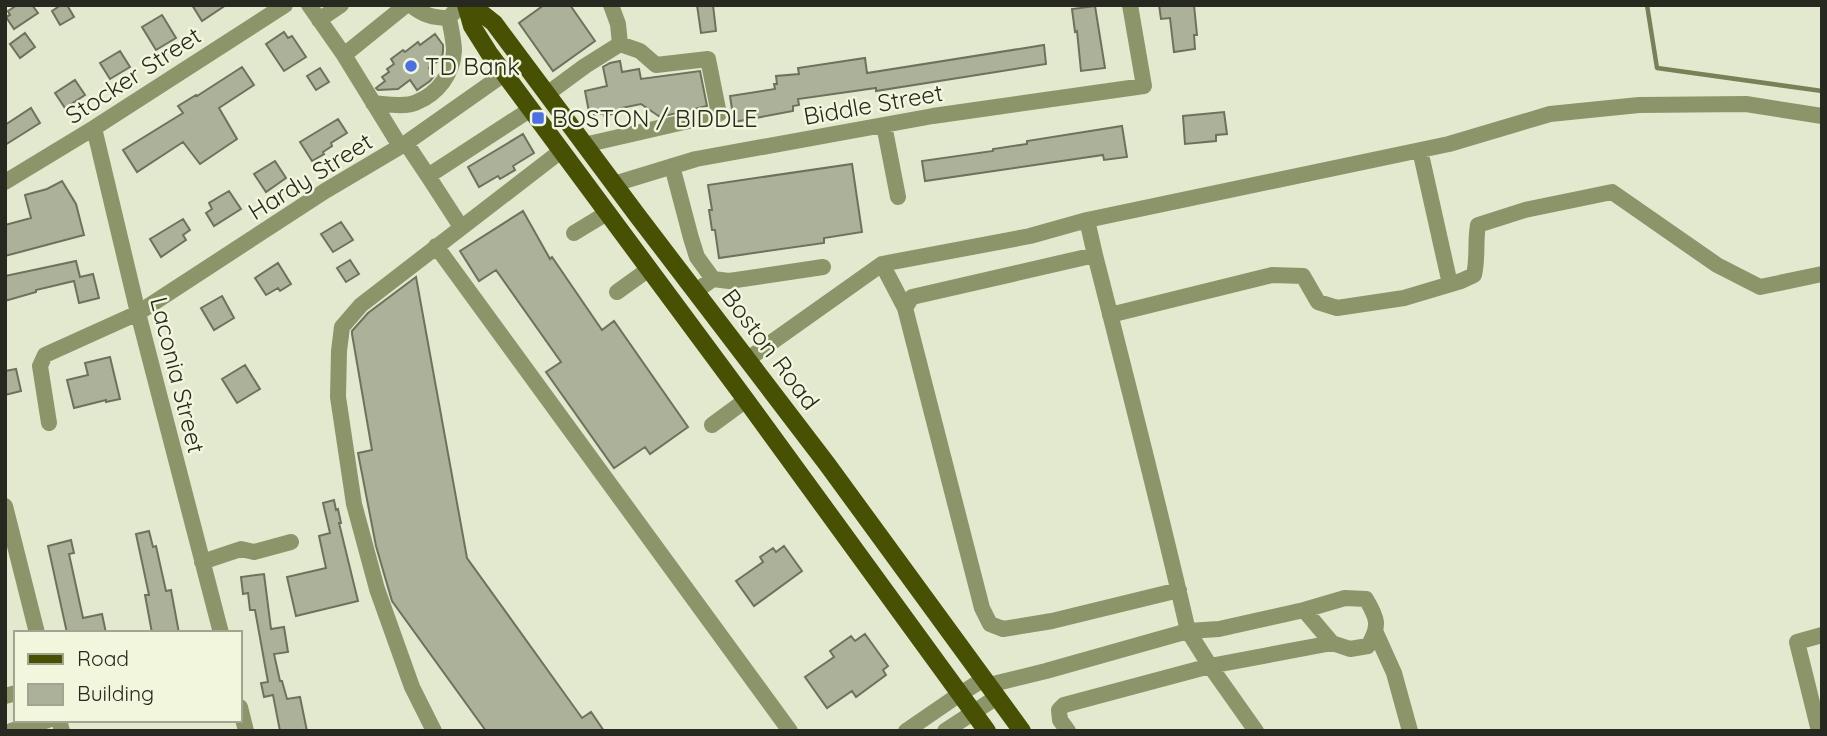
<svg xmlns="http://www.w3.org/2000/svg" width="1827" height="736" viewBox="0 0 1827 736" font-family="Quicksand,sans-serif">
<rect width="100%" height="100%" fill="#e3e9cf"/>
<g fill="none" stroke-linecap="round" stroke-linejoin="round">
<path stroke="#788057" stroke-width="4.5" d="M1647,5L1657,68L1822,91"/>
</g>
<path fill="#acb199" stroke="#6e725c" stroke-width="2" d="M17,5H32L38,13L14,29L6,17L10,15L8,11Z
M61,5H67L74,17L60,25L52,11Z
M192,5H226L202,21Z
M544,5H570L595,41L553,71L519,23Z
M697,5H713L716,31L701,33Z
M1159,5H1194L1197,35H1194L1195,49L1174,52L1170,18L1161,19Z
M1095,6L1105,68L1081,71L1077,31L1075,32L1072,9Z
M162,15L176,38L156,50L142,27Z
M284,32L288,38L292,36L306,57L284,71L266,44Z
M25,33L35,47L20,58L10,44Z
M435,34L443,45V51L442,58L429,68L434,76L430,81L417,90L410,80L398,89L378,90L376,88L385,81L382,77L389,72L387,69L394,64L391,59L403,50L405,52L418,42L420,45Z
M1044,45L1046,64L876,91V88L798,99L799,105L793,106V111L734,122L730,96L775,89L774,84H777L776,76L799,74L798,68L865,58L867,73Z
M120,51L130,67L110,79L100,63Z
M620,61L622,72L639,69L641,79L700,71L707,106L660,117L641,104L621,108V112L604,116L603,113L594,115V111L589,112L585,91L607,86L603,67L610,63Z
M242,67L254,85L219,108L237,139L200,164L183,142L137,172L123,150L183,113L178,106L196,95L197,96Z
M320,68L329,82L316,90L307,76Z
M75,80L85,95L65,108L55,93Z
M31,108L40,123L5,145V125Z
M1224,112L1227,134L1216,135V141L1185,144L1183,116Z
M338,119L347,133L331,143L332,146L323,152L324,154L312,161L300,142Z
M1122,126L1127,157L1104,160L1103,155L925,181L922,161L993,151V149L1027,144V141Z
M523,134L534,153L513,166L515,170L500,179L498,176L479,187L468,167Z
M275,161L286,178L266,192L254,174Z
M852,164L862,232L824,238V243L719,258L715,230H712L709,210H712L708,185Z
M62,181L76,204L84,235L5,256V225L31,218L25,195L47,189Z
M229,191L241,209L214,226L206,213L212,209L209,203Z
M523,211L550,259L552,257L602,330L614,321L688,427L650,454L645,447L614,468L546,372L561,362L496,270L479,281L460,251Z
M183,219L190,230L183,235L186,240L161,257L150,239Z
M341,222L353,240L333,252L321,234Z
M350,260L359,274L346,282L337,268Z
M76,261L80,277L93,274L99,298L79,303L74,281L36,290V292L5,301V276Z
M278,263L291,284L280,291L278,288L266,295L255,278Z
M416,277L467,558L582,718L591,712L604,731H486L392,601L376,546L358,453L372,450L352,334V331L368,313Z
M222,296L234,318L214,330L201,308Z
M110,357L120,399L106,402V400L74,408L67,380L88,375L85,363Z
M245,365L260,389L237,403L222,379Z
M16,369L21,391L5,395V371Z
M334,500L336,510L338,509L341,523H339L358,601L296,616L287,577L326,568L319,536L330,533L323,503Z
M149,531L153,547L156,546L166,591L171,590L179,633H152L145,595H149L136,534Z
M71,540L74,553L69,554L83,618L102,614L106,633H67L48,546Z
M784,546L802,571L754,606L736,581L763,562L760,557L773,548L776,552Z
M264,574L271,629L284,627L288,652L274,654L280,681H282L287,699L300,697L307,731H280L273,695L264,697L261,683L268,682L255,610H250L248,593L243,594L241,577Z
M865,634L888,666L883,670L886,675L856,697L852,691L827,708L805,677L834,657L830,651L851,636L855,641Z"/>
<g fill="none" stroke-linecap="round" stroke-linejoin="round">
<path stroke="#8c956a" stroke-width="16" d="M309,5L344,55L400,146
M411,5C423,15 433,18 449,18
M611,5L618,24L620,44
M319,20L341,5
M344,55L406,5
M547,94L585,66L620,44L640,51L656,65L708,59L719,114L584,145
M373,103C386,104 405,108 417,102C437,94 453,74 454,51C454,41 451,29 449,18L460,5
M884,125L898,197
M94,128L138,313L221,633
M406,143L428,176L531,109
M1420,150L1450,284
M672,166L691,238L697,257L713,279L696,291
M428,176L461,227
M5,182L94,128L285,5
M614,184L696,159L933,116L1144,86L1130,5
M1087,220L1449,144L1550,114L1639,105L1746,104L1822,116
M574,233L607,213
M436,246L790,731
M882,264L1030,236L1087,220L1095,255
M713,279L729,281L823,267
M617,292L649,269
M1110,315L1272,275L1303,276L1318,302L1337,308L1404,298L1461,281L1474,275C1478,258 1475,241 1478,225L1525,210L1612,192L1717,265L1760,287L1822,274
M748,359L882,264L905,308
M49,423L40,366L45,355L138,313L325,191L406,143L504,74
M712,425L746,400
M5,506L37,633
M202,562L241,549L254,552L291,542
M1179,590L1052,621L1003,629L990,624L982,608L905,308L912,297L1095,255C1127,380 1159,505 1188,631L1219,629L1304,610L1345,598L1366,599C1378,619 1380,626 1368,646L1350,649L1332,643L1304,610
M1376,633L1394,673L1410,731
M989,685L1046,671L1188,631L1210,666L1256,731
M5,696L16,693
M240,707L246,731
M59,720L62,731
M11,731L48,720
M434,731L412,687L377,589L354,504L338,397L339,351L342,327L361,305L561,151
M906,731L960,694L984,679
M945,731L997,697
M1068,731L1060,720L1059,710L1064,705L1210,666L1332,643
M1819,731L1797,642L1822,635"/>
<path stroke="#475003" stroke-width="18" d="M466,5L472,26L489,53L746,400L987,731
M471,5L494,23L637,215L827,464L1022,731"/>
</g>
<g fill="#4a70e3" stroke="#f1f6dd" stroke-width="2.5">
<circle cx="411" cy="66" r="7"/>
<rect x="531" y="111" width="14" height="14" rx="3.5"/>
</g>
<g text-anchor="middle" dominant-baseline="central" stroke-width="5" stroke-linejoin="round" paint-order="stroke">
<g font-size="24" fill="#272920" stroke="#f1f6dd" text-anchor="start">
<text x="425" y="66">TD Bank</text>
<text x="552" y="118">BOSTON / BIDDLE</text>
</g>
<g font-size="24" fill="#272920" stroke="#f1f6dd">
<text transform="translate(133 75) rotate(-33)">Stocker Street</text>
<text transform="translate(873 104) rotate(-10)">Biddle Street</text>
<text transform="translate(310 176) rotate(-32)">Hardy Street</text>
<text transform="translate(771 349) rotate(53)">Boston Road</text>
<text transform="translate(178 375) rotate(76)">Laconia Street</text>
</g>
</g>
<rect width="1827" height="736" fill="none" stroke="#272920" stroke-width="14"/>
<rect x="14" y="631" width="228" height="91" fill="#f1f6dd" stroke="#a0a491" stroke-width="2"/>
<rect x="28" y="654" width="35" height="10" fill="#475003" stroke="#a0a491" stroke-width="2"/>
<text x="77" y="666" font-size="21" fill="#272920">Road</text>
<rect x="28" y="684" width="35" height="21" fill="#acb199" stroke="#a0a491" stroke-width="2"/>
<text x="77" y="701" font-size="21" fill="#272920">Building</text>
</svg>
